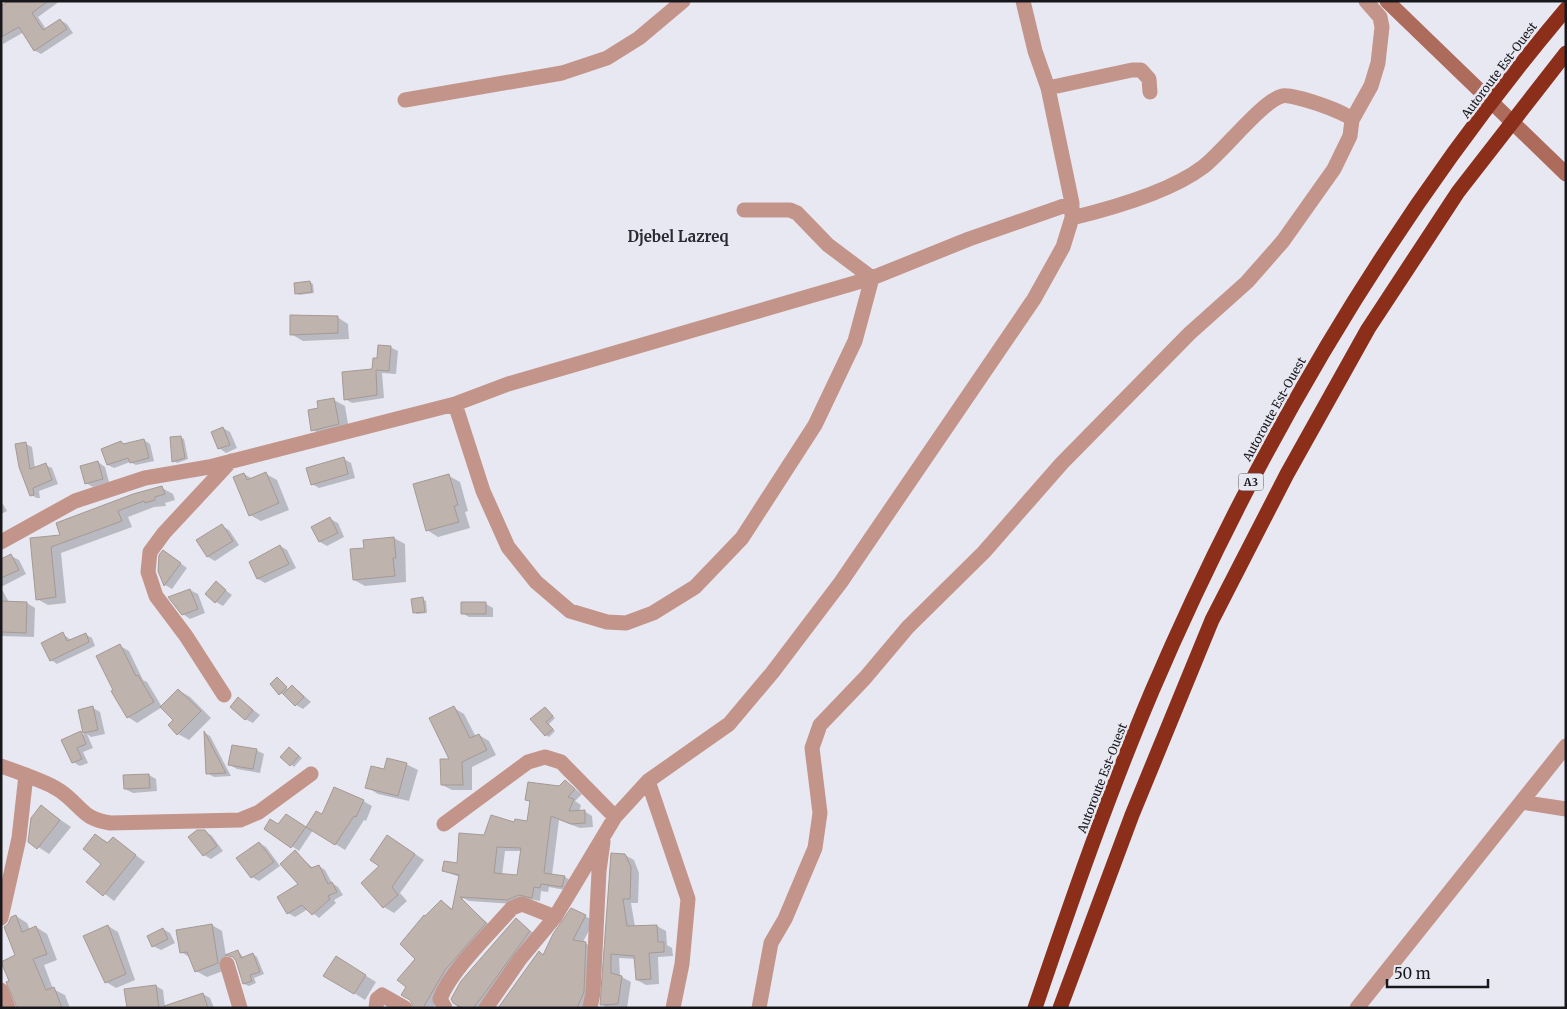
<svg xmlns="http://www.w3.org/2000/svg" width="1567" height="1009" viewBox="0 0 1567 1009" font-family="Merriweather,serif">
<rect width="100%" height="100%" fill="#e8e8f3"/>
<path fill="#0003" fill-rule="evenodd" d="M9,1H60L38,17L46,29L60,20L67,24L73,33L41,54L34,50L24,32L3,44L1,6Z
M310,282L313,284L314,293L299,295L296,293Z
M337,317L348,324L349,339L303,341L291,334Z
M390,347L398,351L396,374L382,373L384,398L352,403L345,399L373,371L379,359Z
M334,400L345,406L349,430L324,437L313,430L319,409Z
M223,428L230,432L237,448L226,453L219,448Z
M180,437L184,439L188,459L177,463L174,461Z
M144,440L150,444L154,461L136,465L130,462L114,468L108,465L121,442L125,445Z
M26,444L32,447L35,468L45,465L52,468L58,484L39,491L40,498H37L31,495Z
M344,459L351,463L355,478L319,488L312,484Z
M98,462L105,467L109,482L93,487L86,483Z
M244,474L253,479L266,474L277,480L289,510L261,521L250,515L235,478Z
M449,476L460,482L468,511L465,512L470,528L438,537L427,530Z
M162,488L173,494L175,500L165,503L166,506L154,507L128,517L132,527L61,553L66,603L48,605L37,599L31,539L62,536Z
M1,501L7,511L1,514Z
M330,519L338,523L344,537L327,546L320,542Z
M222,526L229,530L239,545L215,561L208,557Z
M394,538L405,544L406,582L365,586L354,580L365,549Z
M280,546L287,550L296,568L265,583L258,579L251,563Z
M11,556L19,560L26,574L1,587V561Z
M172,557L187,568L172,589L165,585L159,571Z
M216,583L232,595L223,606L216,602Z
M1,588L9,602L27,603L35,608L34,637L1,636Z
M190,590L198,594L205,613L190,619L183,614Z
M422,599L426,601L427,613L417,614L414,612Z
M462,603L486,604L493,608V617H469L462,613Z
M63,634L71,640L85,634L92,638L95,646L57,664L51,660Z
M120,646L129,651L143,680L147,682L162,707L178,690L190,697L211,718L189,740L178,734L175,720L162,707L137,723L128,717L115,690Z
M277,679L289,690L292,686L299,691L311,702L303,709L296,705L285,694H280Z
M239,699L260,715L253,723L245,719Z
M93,708L100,712L105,734L91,737L87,734L93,748L83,752L88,763L80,766L73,762L80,732L84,735L79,711Z
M454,708L464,714L476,737L479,735L489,741L496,755L472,767V790H452L442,785L451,760Z
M545,709L555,718L549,724L555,731L549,737L546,735Z
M205,733L210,736L231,776L214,777L207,773Z
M290,748L302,758L294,767L282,757Z
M256,750L264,754L260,773L237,769L230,765Z
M406,764L418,770L409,801L378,794L367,787L384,771Z
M149,775L156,779L157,791L133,793L125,789Z
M565,781L582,794L575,801L581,805L579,812L584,811L592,816L593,827L580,828L559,820L552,875L565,877L573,882L570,891L549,887L548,892L541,891L540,901L528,899L515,904L469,901L463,898V901L493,928L453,975L433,1008H414L407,987L426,917L441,901L454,910L460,877L443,871L459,865L485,837L515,824L528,823L531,802L527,799L560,788ZM505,851H522L518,876L502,875Z
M363,801L372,806L366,821L364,820L345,850L313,830L299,851L265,828L293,819L306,828L317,812L323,816Z
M42,807L71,827L49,854L29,841Z
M205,831L212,836L223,851L211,859L204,855Z
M96,835L109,843L113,838L145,862L114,901L88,881L103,864Z
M397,842L424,860L400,893L407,901L394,913L384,907L362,883L381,866Z
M259,843L266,847L280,866L259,881L252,877Z
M295,852L314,869L319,866L325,870L332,883L338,887L343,895L334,900L336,903L319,918L308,909L295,917L288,913L300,884Z
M625,855L634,860L639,873L638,903H631L635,927L657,926L666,931L667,945L672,948L673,956L658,957L659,984L646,985L637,980L636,959L619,958L620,976L631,982L627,1008H607L601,1004Z
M16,916L27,923L30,930L36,927L47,934L57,960L44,965L53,989L65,995L70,1008H18L2,961L16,956Z
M585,916L594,921L583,942L594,948L589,1008H498L539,953L544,956Z
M516,920L539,937L486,1008H456Z
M212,925L222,931L228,969L207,977L196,971L191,958L181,952Z
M108,926L118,932L135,980L116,988L106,982L84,936Z
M163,929L170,933L175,943L161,950L153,946Z
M238,951L244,958L253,954L257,957L264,974L254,978L256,983L249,986L244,984L235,958L228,955Z
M347,964L376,982L365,1000L354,993Z
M156,986L163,990L165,1007L203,994L210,998L214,1008H128Z"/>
<path fill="#bfb3ae" stroke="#a59994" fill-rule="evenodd" d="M8,1H48L32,13L43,30L60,19L67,29L34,51L19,27L1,37V6Z
M310,281L312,292L295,294L294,283Z
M290,315L338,316V333L290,335Z
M378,345L391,346L389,371L376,370L377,395L344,400L342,372L372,369L373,358H377Z
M334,398L339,424L311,431L308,410L318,408L317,401Z
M223,427L230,445L218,449L211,432Z
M181,436L185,458L172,462L170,437Z
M144,439L149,458L130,463L128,458L107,465L101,449L121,441L123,444Z
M26,442L30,469L46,463L52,480L33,488L34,495L30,496L19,467L15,444Z
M344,457L348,474L311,485L306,468Z
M98,461L103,479L85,484L80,466Z
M266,472L279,503L249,516L233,477L244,473L247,480Z
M449,474L458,505L454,506L459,522L426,531L413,484Z
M162,486L165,494L155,497V500L145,503L144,501L118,511L122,521L51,547L56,597L36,600L30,538L60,535L56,523L133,494Z
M330,517L338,533L319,542L311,527Z
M222,524L233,541L207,557L196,540Z
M394,537L396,558H393L395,576L353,580L350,549L364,548L363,540Z
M280,545L289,564L257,579L249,562Z
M163,550L181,563L164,586L158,571L159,555Z
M11,554L19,570L1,578V559Z
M216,581L226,590L215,603L205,594Z
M190,589L198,609L182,615L168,597Z
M423,597L425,612L413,613L411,599Z
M1,601L27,602L26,633L1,632Z
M461,602H486V614H461Z
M63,632L67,641L86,633L89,642L50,661L41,643Z
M120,644L136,676L138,675L154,702L127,718L111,691L113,690L96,656Z
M277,677L287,687L279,695L270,684Z
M292,685L304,697L295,706L283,694Z
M178,689L201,711L177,735L168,725L173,720L160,707Z
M238,697L253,710L245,720L230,707Z
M93,706L98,730L83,733L78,710Z
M454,706L470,738L479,734L487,750L462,762L463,785H441L440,759H449L429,718Z
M545,707L553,716L546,722L553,729L545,736L530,719Z
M81,731L86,744L77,748L82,759L72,763L61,740Z
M204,731L226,773L206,774Z
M232,745L257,749L253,769L228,765Z
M289,747L299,756L290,766L280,757Z
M387,758L407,763L398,796L365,788L371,766L384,769Z
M149,774L150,788L124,789L123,775Z
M565,780L575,789L568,797L574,799L569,811L585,810V823L571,824L551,816L544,873L565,876L562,887L541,884L540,888L534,887L532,898L519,895L507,900L460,897L486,923L445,970L423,1008H414L410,1000L401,995L406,987L397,980L415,959L400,944L424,915L425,916L441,900L452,910L459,875L442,871L444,861L457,863L459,833L484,835L491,815L514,822L515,819L527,821L530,801L525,800L528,782L559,786ZM497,847L521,848L517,875L494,873Z
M334,787L364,800L356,817L354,816L335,845L306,827L316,811L322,814Z
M41,805L60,820L37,849L28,842L31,818Z
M286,814L306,827L291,848L264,829L270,819L278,824Z
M197,830H205L217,846L203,856L188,837Z
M95,834L107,843L113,837L136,855L103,896L86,882L101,864L83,849Z
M387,835L415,854L392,887L398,895L383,908L361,883L379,866L370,860Z
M259,842L274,862L251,878L236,858Z
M295,850L311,868L319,865L328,884L332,882L337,892L328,896L330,899L312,915L302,905L287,914L277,897L298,884L280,864Z
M611,853L625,854L631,867L630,899H623L627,926L657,925L658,942H664V952L649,953L651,979L636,980L634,956L611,954V973L622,976L618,1004L600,1005Z
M571,908L586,915L573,940L586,942L584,992L577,1008H498L539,951L543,955L553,934Z
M16,915L22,932L36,926L47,954L33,959L46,990L54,987L62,1008H17L6,982L9,981L1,962L15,955L4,927L8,924L11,917Z
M516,918L530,931L482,997L473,1008H462L453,1003L451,999L461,981Z
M212,924L218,963L195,972L187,952L180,953L176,930Z
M108,925L126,974L105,983L83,936Z
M163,928L168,939L152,947L147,936Z
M238,950L241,958L253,953L260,972L250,975L252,981L243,984L236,961L233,957L225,955Z
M336,956L366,975L354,994L323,976Z
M156,985L159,1008H127L124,989Z
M203,993L208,1008H165L164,1006Z"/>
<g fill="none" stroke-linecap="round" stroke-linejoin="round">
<path stroke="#c3958a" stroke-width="15" d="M1048,88L1132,70H1141L1149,79L1150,92
M405,100L562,73L607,58L639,38L683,1
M1072,218C1113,208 1170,192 1203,167C1222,153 1262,101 1282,96C1291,93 1347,112 1352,120
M455,404L483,491L508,547L536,582L570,611L607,622L626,623L653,613L695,587L742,538L815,425L855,341L872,278L828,245L797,213L790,210H744
M1,542L75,501L145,478L209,467L455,404L508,384L872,278L969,239L1072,203
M224,695L186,636L156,596L148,572L150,552L164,533L231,461
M1,766L26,775L19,838L1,918
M26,775C41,781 56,786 68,797C85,812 86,819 110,823L240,820L259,812L311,774
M648,781L688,899L682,964L673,1008
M1521,802L1566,809
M444,824L528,762L545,757L561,762L615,817
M227,964L240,1008
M1,990L8,1008
M376,1008L377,999L382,995L405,1008
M445,1008L440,999C451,970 491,932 512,908L522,904L555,917
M486,1008L520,959L555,917L615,817L648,781L729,724L772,673L841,582L1034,299L1063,247L1072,218V203L1048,88L1035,51L1023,1
M590,1008L593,993L599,871L603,842
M759,1008L771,943L785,919L815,848L820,813L812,748L820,725L865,678L908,627L984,552L1062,463L1190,333L1247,282L1283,241L1334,169L1350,136L1352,120L1371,86L1378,63L1382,27L1380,17L1366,1
M1357,1008L1566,746"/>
<path stroke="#ad6b5c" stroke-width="15" d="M1387,1L1566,174"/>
<path stroke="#8b2f1b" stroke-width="15" d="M1035,1008C1071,902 1108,795 1152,691C1257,446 1394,213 1566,9
M1060,1008L1132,815L1212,620L1287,474L1368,329L1458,192L1566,53"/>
</g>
<g text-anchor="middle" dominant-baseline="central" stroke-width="5" stroke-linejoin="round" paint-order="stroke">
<rect fill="#e8e8f3" stroke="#56565c" stroke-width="1" x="1238.5" y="473.5" width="25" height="17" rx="4"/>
<g font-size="11" font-weight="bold" fill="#18181c">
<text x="1251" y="482">A3</text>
</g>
<g font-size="12" fill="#18181c" stroke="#e8e8f3">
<text transform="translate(1499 70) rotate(-53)">Autoroute Est-Ouest</text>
<text transform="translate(1274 409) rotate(-61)">Autoroute Est-Ouest</text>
<text transform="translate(1102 778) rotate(-69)">Autoroute Est-Ouest</text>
</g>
<g font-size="15" font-weight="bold" fill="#292932" stroke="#e8e8f3">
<text x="678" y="236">Djebel Lazreq</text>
</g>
</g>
<rect width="1567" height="1009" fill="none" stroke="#18181c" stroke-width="5"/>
<path d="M1387 979v8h101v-8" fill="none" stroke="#18181c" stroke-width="2.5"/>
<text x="1394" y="979" font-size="15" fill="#18181c" stroke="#e8e8f3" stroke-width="4" paint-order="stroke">50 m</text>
</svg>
